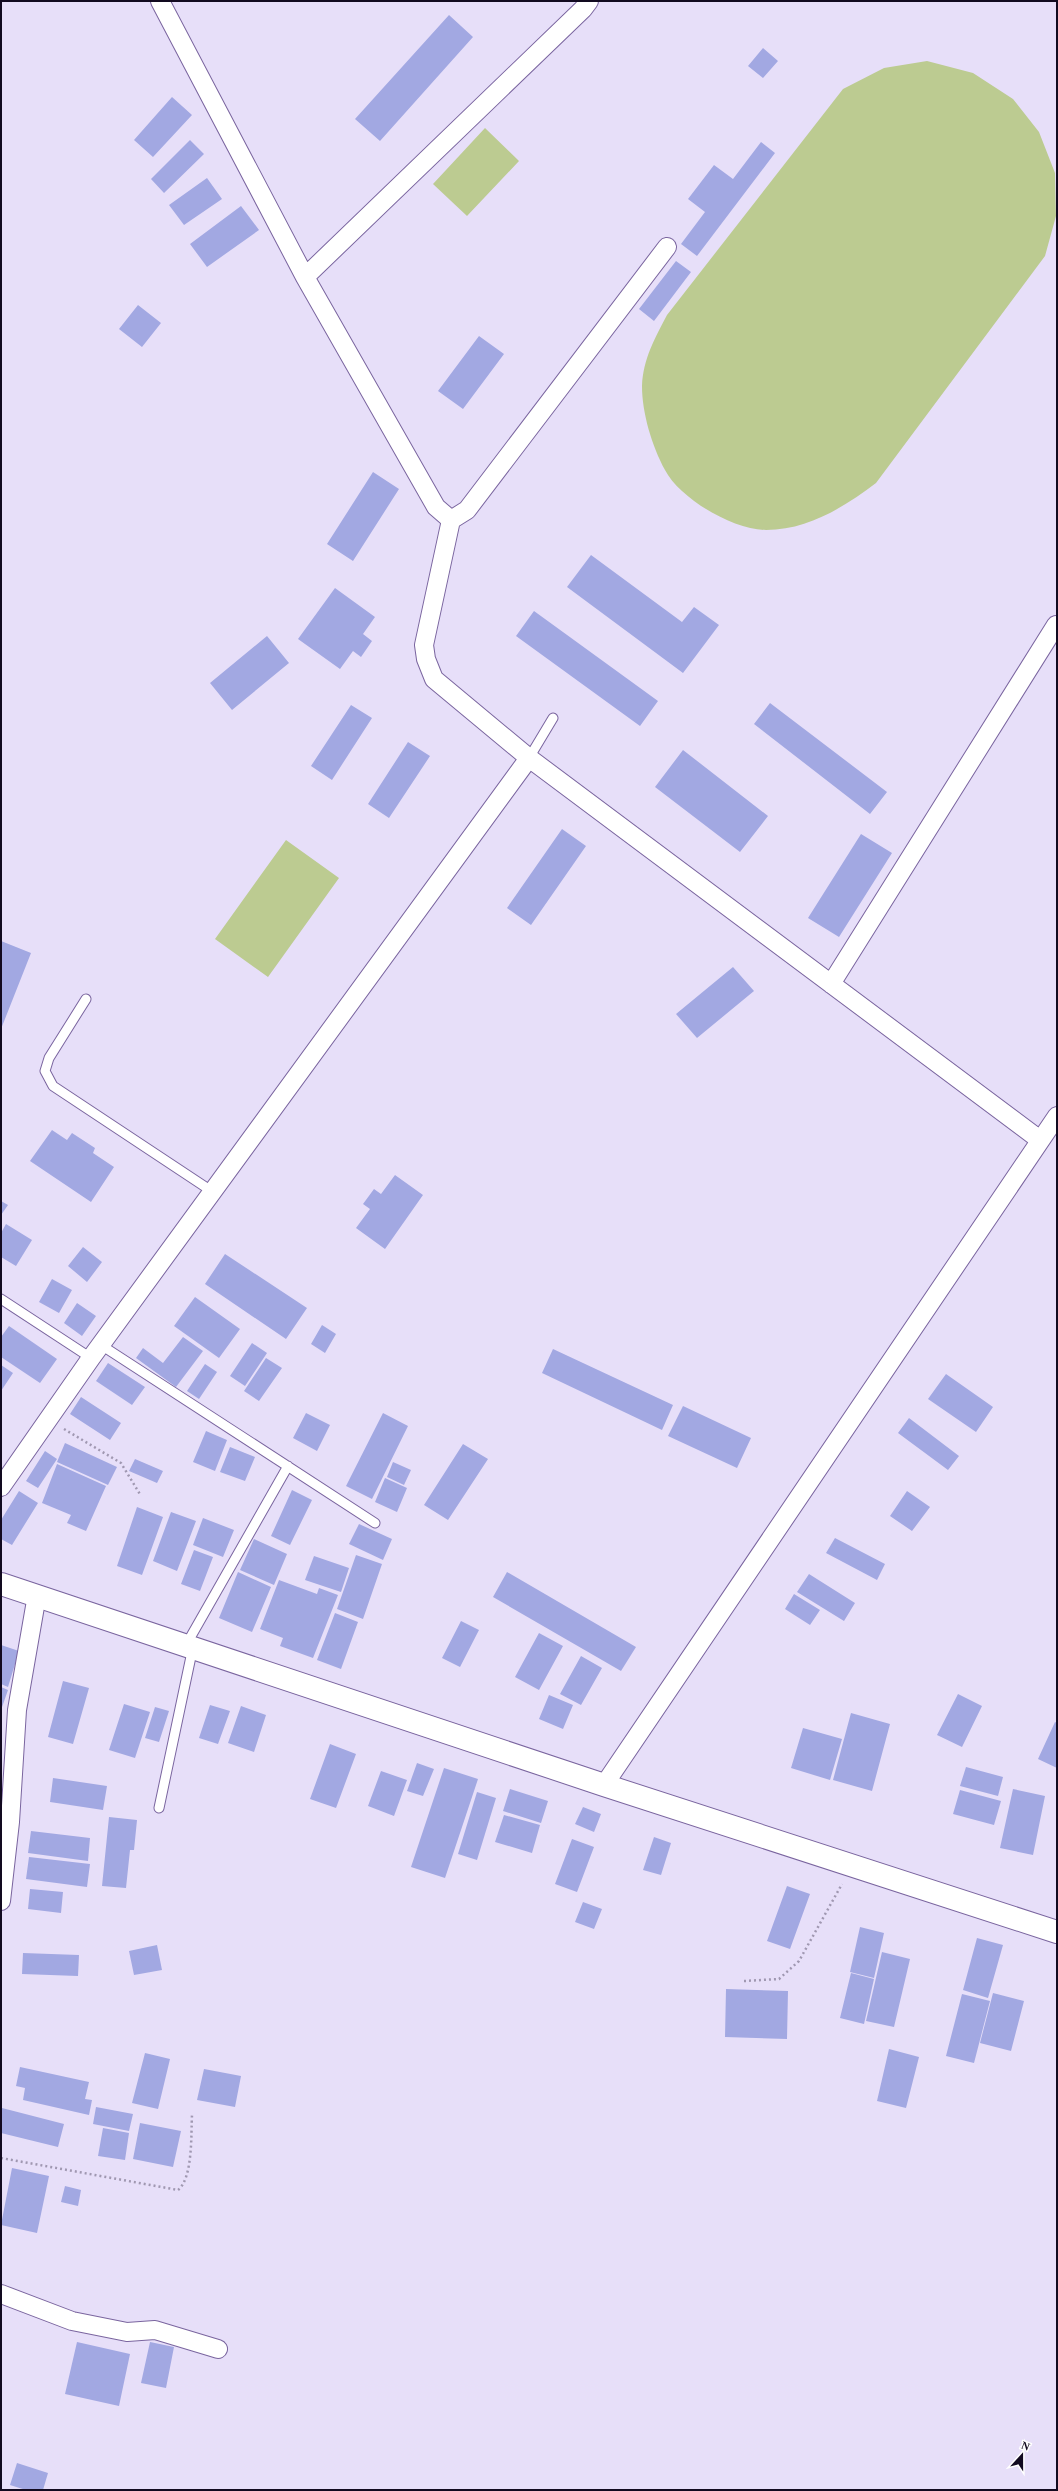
<svg xmlns="http://www.w3.org/2000/svg" width="1058" height="2491" viewBox="0 0 1058 2491" font-family="Georgia,serif">
<rect width="100%" height="100%" fill="#e7dff9"/>
<path fill="#bccb91" d="M927,61L973,73L1013,99L1039,132L1055,173L1056,216L1045,256L876,483C844,507 808,530 766,530C734,530 680,499 665,470C652,446 642,413 642,386C643,359 655,338 667,315L843,89L884,68Z
M485,128L519,161L467,216L433,184Z
M286,840L339,878L268,977L215,939Z"/>
<path fill="#a2a8e2" d="M449,15L473,37L380,141L355,119Z
M763,48L778,61L763,78L748,66Z
M172,97L192,115L153,157L134,140Z
M190,140L204,154L164,193L151,179Z
M761,142L775,153L697,256L681,244L705,212L688,199L714,165L733,179Z
M207,178L222,199L184,225L169,205Z
M241,206L259,230L207,267L190,244Z
M676,261L691,272L654,321L639,309Z
M138,305L161,323L142,347L119,329Z
M479,336L504,354L463,409L438,391Z
M373,472L399,489L353,561L327,544Z
M591,555L682,622L694,607L719,625L683,673L567,587Z
M335,588L375,617L363,634L372,641L361,657L353,651L340,669L298,639Z
M534,611L658,701L640,726L516,636Z
M267,636L289,663L232,710L210,683Z
M770,703L887,792L870,814L754,724Z
M351,705L372,718L332,780L311,766Z
M408,742L430,756L389,818L368,804Z
M683,750L768,816L740,852L655,787Z
M562,829L586,846L531,925L507,908Z
M861,834L892,853L839,937L808,918Z
M1,941L31,953L1,1029Z
M733,967L754,991L697,1038L676,1014Z
M52,1130L67,1140L72,1133L95,1148L93,1153L114,1167L91,1202L30,1161Z
M395,1175L423,1195L385,1249L356,1228L370,1209L363,1204L374,1189L381,1194Z
M1,1201L8,1205L1,1215Z
M6,1224L32,1240L16,1266L1,1257V1233Z
M83,1247L102,1262L87,1282L68,1266Z
M225,1254L307,1308L286,1339L205,1284Z
M52,1279L72,1290L59,1313L39,1302Z
M195,1297L240,1329L219,1358L174,1326Z
M77,1303L96,1316L82,1336L64,1323Z
M322,1325L336,1334L325,1353L311,1344Z
M9,1326L57,1359L40,1383L1,1357V1337Z
M183,1337L203,1351L176,1387L136,1358L143,1348L163,1363Z
M252,1343L267,1353L245,1386L230,1376Z
M553,1349L673,1405L662,1430L542,1373Z
M266,1358L282,1368L259,1401L244,1391Z
M108,1363L145,1387L132,1405L96,1381Z
M205,1364L217,1372L199,1399L187,1391Z
M1,1365L13,1373L1,1391Z
M946,1374L993,1407L976,1432L928,1399Z
M81,1397L121,1423L110,1440L70,1414Z
M683,1406L751,1438L737,1468L668,1436Z
M306,1413L330,1425L317,1451L293,1438Z
M383,1413L408,1426L372,1499L346,1486Z
M909,1418L959,1456L948,1470L898,1433Z
M206,1431L227,1440L215,1471L193,1462Z
M65,1443L117,1467L108,1485L57,1462Z
M463,1444L488,1459L448,1520L424,1505Z
M230,1447L255,1457L245,1481L220,1472Z
M45,1451L57,1459L38,1488L26,1481Z
M135,1459L163,1471L157,1483L129,1471Z
M393,1462L411,1470L404,1485L387,1477Z
M57,1464L106,1486L86,1531L67,1523L71,1515L42,1503Z
M385,1478L407,1488L397,1512L375,1502Z
M292,1490L312,1500L290,1545L271,1536Z
M19,1491L38,1503L12,1545L1,1539V1520Z
M907,1491L930,1507L912,1531L890,1516Z
M137,1507L163,1517L142,1575L117,1566Z
M171,1512L196,1521L177,1571L153,1561Z
M203,1518L234,1530L223,1557L193,1545Z
M359,1524L392,1539L383,1560L349,1544Z
M835,1538L885,1564L877,1580L826,1553Z
M254,1539L287,1554L274,1585L240,1570Z
M194,1550L213,1557L200,1591L181,1584Z
M356,1555L382,1564L363,1619L337,1609Z
M314,1556L349,1568L341,1592L305,1580Z
M238,1572L271,1587L252,1632L219,1618Z
M507,1572L636,1647L621,1671L493,1597Z
M809,1574L855,1603L844,1621L797,1592Z
M279,1580L317,1594L319,1588L338,1595L313,1658L280,1646L283,1638L260,1629Z
M794,1594L820,1610L810,1625L785,1609Z
M335,1613L358,1622L341,1669L317,1660Z
M461,1621L479,1630L460,1667L442,1658Z
M539,1633L563,1646L539,1690L515,1677Z
M1,1645L19,1651L8,1687L1,1684Z
M581,1656L602,1668L581,1705L560,1694Z
M63,1681L89,1688L73,1744L48,1737Z
M1,1687L8,1690L1,1710Z
M958,1694L982,1706L962,1747L937,1735Z
M549,1695L573,1705L563,1729L539,1719Z
M124,1704L150,1712L135,1758L109,1750Z
M210,1705L230,1711L218,1744L199,1738Z
M241,1706L266,1715L254,1752L228,1743Z
M155,1707L169,1711L159,1742L145,1738Z
M851,1713L890,1724L872,1791L833,1780Z
M1055,1722L1057,1723V1768L1038,1759Z
M803,1728L842,1739L830,1780L791,1768Z
M330,1744L356,1754L336,1808L310,1799Z
M417,1763L434,1769L423,1796L407,1791Z
M966,1767L1003,1777L998,1796L960,1786Z
M444,1768L478,1779L445,1878L411,1867Z
M381,1771L407,1780L394,1816L368,1806Z
M53,1778L107,1786L103,1810L50,1802Z
M510,1789L548,1801L541,1823L503,1811Z
M1013,1789L1045,1796L1033,1855L1000,1848Z
M960,1790L1001,1801L994,1825L953,1814Z
M477,1792L496,1798L477,1860L458,1854Z
M583,1807L601,1814L594,1832L575,1824Z
M504,1815L540,1825L532,1853L495,1842Z
M109,1817L137,1820L134,1850H130L126,1888L102,1886Z
M31,1831L90,1838L88,1861L28,1853Z
M654,1837L671,1843L661,1875L643,1870Z
M572,1839L594,1847L577,1892L555,1884Z
M29,1857L90,1864L87,1887L26,1879Z
M787,1886L810,1894L790,1949L767,1941Z
M30,1889L63,1892L61,1913L28,1909Z
M583,1902L602,1909L594,1929L575,1922Z
M860,1927L884,1933L874,1978L850,1972Z
M977,1938L1003,1945L988,1998L963,1990Z
M157,1945L162,1970L134,1975L129,1951Z
M882,1952L910,1959L894,2027L866,2021Z
M23,1953L79,1955L78,1976L22,1974Z
M851,1973L874,1979L864,2024L840,2018Z
M726,1989L788,1991L787,2039L725,2037Z
M993,1993L1024,2001L1011,2051L980,2043Z
M962,1994L990,2001L974,2063L946,2056Z
M889,2049L919,2057L906,2108L877,2101Z
M145,2053L170,2059L158,2109L132,2103Z
M20,2067L89,2082L85,2099L92,2100L89,2115L23,2100L25,2088L16,2086Z
M204,2069L241,2076L235,2107L197,2100Z
M96,2107L133,2114L129,2131L93,2124Z
M2,2108L64,2124L58,2147L1,2133Z
M140,2123L181,2131L173,2167L133,2159Z
M103,2128L129,2133L125,2160L98,2156Z
M12,2168L49,2176L37,2233L1,2225Z
M65,2186L81,2190L78,2206L61,2202Z
M77,2342L130,2354L119,2406L65,2394Z
M150,2342L174,2347L166,2388L141,2383Z
M17,2463L48,2473L43,2490H26L10,2485Z"/>
<g fill="none" stroke-linecap="round" stroke-linejoin="round">
<defs>
<path id="lane" d="M529,758L553,718
M86,999L49,1058L45,1071L53,1086L213,1192
M1,1299L91,1358
M101,1345L375,1523
M186,1645L288,1466
M159,1808L193,1647"/>
<path id="street" d="M160,1L305,277L436,507L451,520L424,645L426,659L434,679L529,758L1040,1140
M305,277L583,9L589,1
M451,520L467,510L667,247
M831,984L1056,625
M1,1487L91,1358L529,758
M604,1785L1057,1116
M1,1901L10,1822L17,1710L37,1595
M1,2294L72,2321L127,2332L155,2330L218,2349"/>
<path id="highway" d="M1,1584L604,1785L1057,1932"/>
</defs>
<use href="#lane" stroke="#7a659f" stroke-width="11"/>
<use href="#street" stroke="#7a659f" stroke-width="20"/>
<use href="#highway" stroke="#7a659f" stroke-width="24"/>
<path stroke="#a098b1" stroke-width="2.5" stroke-dasharray="2 3" stroke-linecap="butt" d="M64,1429L121,1463L141,1496
M744,1981L779,1979L799,1961L842,1884
M1,2158L178,2190C193,2178 191,2134 192,2115"/>
<use href="#lane" stroke="#fff" stroke-width="9"/>
<use href="#street" stroke="#fff" stroke-width="18"/>
<use href="#highway" stroke="#fff" stroke-width="22"/>
</g>
<rect width="1058" height="2491" fill="none" stroke="#120a20" stroke-width="4"/>
<g transform="translate(1022 2455) rotate(21)" stroke="#ffffff" stroke-width="3" paint-order="stroke">
<path d="M0-3L7 15L0 10L-7 15Z" fill="#120a20"/>
<text y="-6" font-size="11" font-weight="bold" text-anchor="middle" fill="#120a20">N</text>
</g>
</svg>
